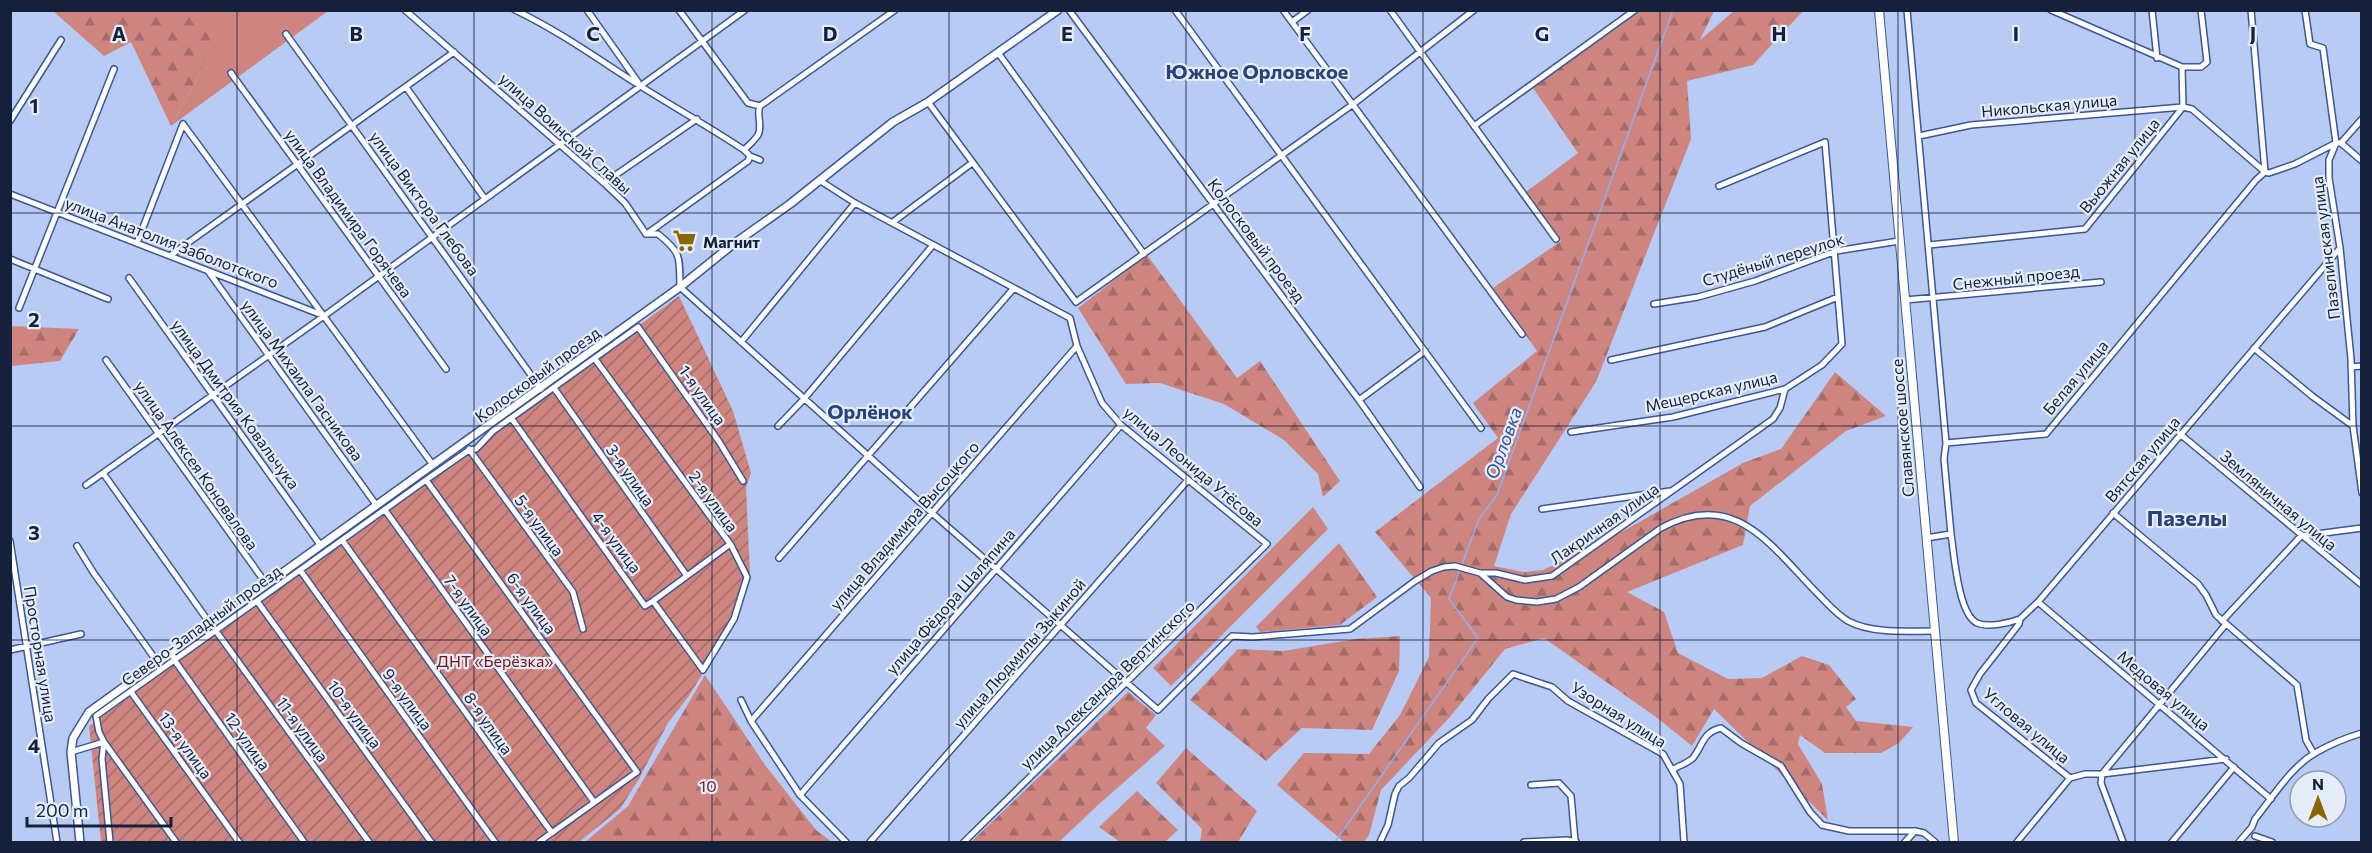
<svg xmlns="http://www.w3.org/2000/svg" width="2372" height="853" viewBox="0 0 2372 853" font-family="Commissioner,sans-serif">
<defs>
<pattern id="forest-firs" width="22" height="20" patternUnits="userSpaceOnUse" patternTransform="scale(1.5)"><rect width="22" height="20" fill="#ce857f"/><path d="M5 1l3.5 6h-7zM16 11l3.5 6h-7z" fill="#a66c69"/></pattern>
<pattern id="garden-furrows" width="10" height="10" patternUnits="userSpaceOnUse" patternTransform="scale(1.5)"><rect width="10" height="10" fill="#ce857f"/><path d="M-1 1l2-2M0 10L10 0M9 11l2-2" fill="none" stroke="#a66c69"/></pattern>
</defs>
<rect width="100%" height="100%" fill="#b7cbf5"/>
<path fill="#ce857f" d="M164,11H328L171,126L210,54Z"/>
<path fill="url(#forest-firs)" d="M53,11H209L210,54L171,126L131,42L104,56Z
M1639,11H1714L1700,40L1734,11H1803L1753,65L1687,81L1691,139L1596,382L1511,514L1494,566L1523,572L1543,570L1627,529L1743,463L1781,449L1835,372L1886,416L1846,431L1750,506L1743,545L1627,592L1664,612L1678,653L1728,679L1762,678L1802,656L1829,665L1856,699L1846,707L1856,721L1913,727L1899,743L1881,753H1825L1800,735L1798,744L1822,784L1828,820L1714,709L1692,746L1656,717L1544,638L1505,649L1450,717L1381,790L1369,835L1364,842H1344L1277,785L1304,753L1369,754L1400,715L1429,657L1431,598L1375,532L1498,438L1473,403L1537,351L1493,288L1561,241L1526,192L1578,153L1533,88Z
M1147,255L1237,378L1260,361L1340,481L1323,497L1318,474L1284,440L1224,404L1160,383L1126,384L1078,308Z
M10,326L79,329L60,361L11,366Z
M1313,507L1328,529L1171,686L1153,668Z
M1339,543L1377,597L1340,625L1260,632L1256,627Z
M1400,636L1399,671L1372,730L1302,728L1266,761L1190,700L1238,649L1283,651L1356,639Z
M705,675L765,765L816,830L832,842H585L628,806Z
M1128,692L1156,715L1146,728L1165,746L1097,806L1059,842H971Z
M1186,748L1257,811L1238,842H1200L1202,829L1156,783Z
M1137,791L1178,830L1165,842H1120L1099,827Z"/>
<path fill="url(#garden-furrows)" d="M679,296L733,411L751,473L746,487L750,574L736,620L688,697L668,723L639,779L620,809L579,842H101L89,726L388,510Z"/>
<g fill="none" stroke-linecap="round" stroke-linejoin="round">
<path stroke="#90aff2" stroke-width="1.5" d="M1335,842L1478,638L1449,599L1479,519L1497,495L1673,10"/>
<defs>
<path id="minor" d="M405,10L604,183L625,203L646,234
M515,10C557,30 595,57 634,82C670,105 708,126 744,150L750,156L760,160
M587,10L638,82
M679,10L748,103L760,106C756,115 763,126 758,135C755,140 749,145 744,150
M1069,10L1359,400L1420,487
M1175,10L1481,428
M1283,10L1522,334
M1390,10L1556,239
M1907,10L1946,443
M2051,10L2182,67H2201L2207,62L2201,10
M2152,10L2157,58
M2251,10L2265,172
M2305,10L2310,44L2323,48L2336,143L2329,160V178L2340,248L2351,359L2353,426L2362,493
M1292,22L1308,10
M286,34L541,389
M999,54L1144,254
M2182,67L2183,107
M231,73L446,369
M406,87L485,199
M928,102L1076,302L1352,105L1474,10
M760,106L895,10
M10,121L61,40
M183,124L433,465
M1474,126L1635,10
M1919,136L1971,125L2183,107L2192,109L2265,172
M2341,143L2362,119
M2265,172L2269,173L2295,164L2336,143H2341L2362,161
M819,180L855,203L1070,318L1077,346L1102,403L1121,425L1267,544L964,842
M604,183L697,119
M10,194L322,315
M893,222L972,163
M648,233L748,161L750,156
M646,234H658C683,254 679,258 680,287L932,513L1158,710L1232,636L1253,637L1350,629L1415,581L1432,571L1444,567L1455,566L1480,573L1507,597L1516,600L1537,602L1556,599L1579,587L1661,528C1735,488 1770,545 1817,593C1827,603 1836,614 1848,621C1872,634 1908,631 1934,631
M137,243L183,124
M1929,245L2085,229L2183,107
M171,255L454,52
M10,259L108,299
M208,271L377,506
M129,278L321,546
M1905,300L2101,282
M1654,304L1698,297L1755,281L1836,251L1899,241
M19,308L114,69
M741,342L855,203
M2254,348L2312,396L2353,426
M106,360L267,585
M1611,360L1765,327L1838,297
M2351,367L2362,366
M554,388L687,576
M1359,400L1425,351
M512,419L645,606L653,601L703,670L734,619L747,577L731,545L595,359
M778,426L804,399L933,245
M1571,432L1673,417L1785,389L1822,365L1842,344L1825,142L1719,186
M2180,434L2362,585
M469,449L573,592L583,629
M103,473L211,625
M426,480L637,772L539,842
M86,485L324,316L745,10
M1542,509L1670,491
M385,510L594,802
M2113,513L2198,584L2206,595L2216,615L2297,685L2306,740L2314,754
M1951,534C1954,553 1958,614 1977,623C1988,628 2009,623 2020,619
M1926,538L1951,534L1944,459L1946,443L2046,434L2256,180L2265,172
M342,540L552,833
M10,541L57,842
M77,546L93,572L158,663
M779,558L1014,288
M300,570L495,842
M1481,573H1496L1525,580L1552,576L1773,419L1780,408L1785,389
M257,601L431,842
M653,601L729,545
M2038,602L2271,799
M2222,621L2301,536L2362,528
M216,631L369,842
M10,650L81,634
M172,653L175,661L304,842
M131,692L239,842
M741,700L751,721L800,795L846,842
M751,721L1077,346
M71,752L104,742L176,842
M1672,770C1678,766 1688,763 1693,758C1703,745 1703,732 1721,728L1741,743L1781,766L1810,812L1822,825L1849,831H1915L1924,833L1935,842
M2070,778L1976,703L1971,690L1980,674L2019,624L2020,619L2038,602L2340,248
M1531,785L1559,783L1571,796L1575,841
M800,795L1121,425
M2255,836L2272,842
M110,842L102,759L104,742L99,732L96,716L426,480L469,450L476,449L493,431L638,327L720,443L743,481
M870,842L1188,480
M1380,842L1388,825L1395,794L1399,786L1409,778L1439,743L1472,720L1488,699L1513,674L1552,687L1568,701L1663,754L1680,784L1684,842
M1524,842L1567,840L1576,842
M1905,842L1915,831
M2017,842L2070,778L2085,774H2102L2226,624
M2123,842L2101,783L2102,774L2226,759
M2172,842L2234,767
M2239,842L2252,827L2255,819C2273,797 2290,768 2315,753C2329,745 2345,738 2362,733"/>
<path id="tertiary" d="M80,842L71,752L73,738L89,712L680,287L732,245L790,204L893,122L928,102L1058,10"/>
<path id="secondary" d="M1879,10L1954,842"/>
</defs>
<use href="#minor" stroke="#3c5795" stroke-width="8"/>
<use href="#tertiary" stroke="#3c5795" stroke-width="10"/>
<use href="#secondary" stroke="#3c5795" stroke-width="10"/>
<use href="#minor" stroke="#fff" stroke-width="5"/>
<use href="#tertiary" stroke="#fff" stroke-width="7"/>
<use href="#secondary" stroke="#fff" stroke-width="8"/>
</g>
<path fill="none" stroke="#15203a" stroke-width="1.5" stroke-opacity="0.55" d="M237,10V842M474,10V842M712,10V842M949,10V842M1186,10V842M1423,10V842M1660,10V842M1898,10V842M2135,10V842M10,213H2362M10,426H2362M10,640H2362"/>
<defs>
<symbol id="supermarket-bare" viewBox="-9 -9 18 18"><path d="M-6-5.5h2.5l.6 2H6L4.5 2H-2.5L-4.4-4H-6ZM-1.5 3.2a1.3 1.3 0 1 0 .1 0ZM3 3.2a1.3 1.3 0 1 0 .1 0Z" fill="#886602" stroke="#e5ecfa" stroke-width="2.5" paint-order="stroke"/></symbol>
</defs>
<g fill-rule="evenodd">
<use href="#supermarket-bare" x="668" y="224" width="33" height="33"/>
</g>
<g text-anchor="middle" dominant-baseline="central" stroke-width="4.5" stroke-linejoin="round" paint-order="stroke">
<g font-size="16" fill="#15203a" stroke="#e5ecfa">
<text transform="translate(2049 105) rotate(-5)">Никольская улица</text>
<text transform="translate(566 133) rotate(42)">улица Воинской Славы</text>
<text transform="translate(2119 165) rotate(-51)">Вьюжная улица</text>
<text transform="translate(425 203) rotate(54)">улица Виктора Глебова</text>
<text transform="translate(349 213) rotate(54)">улица Владимира Горячева</text>
<text transform="translate(1257 240) rotate(53)">Колосковый проезд</text>
<text transform="translate(172 242) rotate(21)">улица Анатолия Заболотского</text>
<text transform="translate(2325 248) rotate(-97)">Пазелинская улица</text>
<text transform="translate(1773 259) rotate(-17)">Студёный переулок</text>
<text transform="translate(2016 277) rotate(-6)">Снежный проезд</text>
<text transform="translate(537 374) rotate(-36)">Колосковый проезд</text>
<text transform="translate(2075 377) rotate(-50)">Белая улица</text>
<text transform="translate(303 380) rotate(54)">улица Михаила Гасникова</text>
<text transform="translate(1711 391) rotate(-13)">Мещерская улица</text>
<text transform="translate(703 395) rotate(55)">1-я улица</text>
<text transform="translate(236 404) rotate(54)">улица Дмитрия Ковальчука</text>
<text transform="translate(1902 428) rotate(-95)">Славянское шоссе</text>
<text transform="translate(2142 459) rotate(-50)">Вятская улица</text>
<text transform="translate(197 465) rotate(55)">улица Алексея Коновалова</text>
<text transform="translate(1194 466) rotate(40)">улица Леонида Утёсова</text>
<text transform="translate(631 475) rotate(55)">3-я улица</text>
<text transform="translate(2279 500) rotate(40)">Земляничная улица</text>
<text transform="translate(714 501) rotate(54)">2-я улица</text>
<text transform="translate(1604 523) rotate(-35)">Лакричная улица</text>
<text transform="translate(540 525) rotate(54)">5-я улица</text>
<text transform="translate(904 525) rotate(-49)">улица Владимира Высоцкого</text>
<text transform="translate(617 542) rotate(54)">4-я улица</text>
<text transform="translate(950 601) rotate(-49)">улица Фёдора Шаляпина</text>
<text transform="translate(532 603) rotate(54)">6-я улица</text>
<text transform="translate(469 605) rotate(54)">7-я улица</text>
<text transform="translate(201 625) rotate(-36)">Северо-Западный проезд</text>
<text transform="translate(1019 653) rotate(-49)">улица Людмилы Зыкиной</text>
<text transform="translate(41 654) rotate(81)">Просторная улица</text>
<text transform="translate(1107 684) rotate(-44)">улица Александра Вертинского</text>
<text transform="translate(2164 690) rotate(40)">Медовая улица</text>
<text transform="translate(408 699) rotate(54)">9-я улица</text>
<text transform="translate(355 714) rotate(54)">10-я улица</text>
<text transform="translate(1619 714) rotate(32)">Узорная улица</text>
<text transform="translate(489 723) rotate(55)">8-я улица</text>
<text transform="translate(2027 725) rotate(40)">Угловая улица</text>
<text transform="translate(303 729) rotate(54)">11-я улица</text>
<text transform="translate(248 741) rotate(55)">12-улица</text>
<text transform="translate(186 745) rotate(54)">13-я улица</text>
</g>
<g font-size="16" font-weight="bold" fill="#15203a" stroke="#e5ecfa" text-anchor="start">
<text x="703" y="241">Магнит</text>
</g>
<g font-size="16" fill="#771418" stroke="#e5ecfa">
<text x="495" y="660">ДНТ «Берёзка»</text>
<text x="708" y="785">10</text>
</g>
<g font-size="18" font-style="italic" fill="#2f4e9d" stroke="#e5ecfa">
<text transform="translate(1503 443) rotate(-70)">Орловка</text>
</g>
<g font-size="20" font-weight="bold" fill="#29427d" stroke="#e5ecfa">
<text x="1257" y="71">Южное Орловское</text>
<text x="870" y="411">Орлёнок</text>
</g>
<g font-size="22" font-weight="bold" fill="#29427d" stroke="#e5ecfa">
<text x="2187" y="517">Пазелы</text>
</g>
</g>
<g font-size="20" text-anchor="middle" font-weight="bold" fill="#15203a" stroke="#e5ecfa" stroke-width="4.5" stroke-linejoin="round" paint-order="stroke">
<text x="119" y="41">A</text>
<text x="356" y="41">B</text>
<text x="593" y="41">C</text>
<text x="830" y="41">D</text>
<text x="1067" y="41">E</text>
<text x="1305" y="41">F</text>
<text x="1542" y="41">G</text>
<text x="1779" y="41">H</text>
<text x="2016" y="41">I</text>
<text x="2253" y="41">J</text>
<text x="34" y="113">1</text>
<text x="34" y="327">2</text>
<text x="34" y="540">3</text>
<text x="34" y="753">4</text>
</g>
<rect width="2372" height="853" fill="none" stroke="#15203a" stroke-width="24"/>
<g transform="translate(2318 799)"><circle r="28" fill="#e5ecfa" stroke="#929aad" stroke-width="1.5"/>
<path d="M0-4.5L10 22L0 15L-10 22Z" fill="#886602"/>
<text y="-9" font-size="16" font-weight="bold" text-anchor="middle" fill="#15203a">N</text>
</g>
<path d="M27 817v9h144v-9" fill="none" stroke="#15203a" stroke-width="3"/>
<text x="36" y="817" font-size="18" fill="#15203a" stroke="#e5ecfa" stroke-width="4.5" paint-order="stroke">200 m</text>
</svg>
